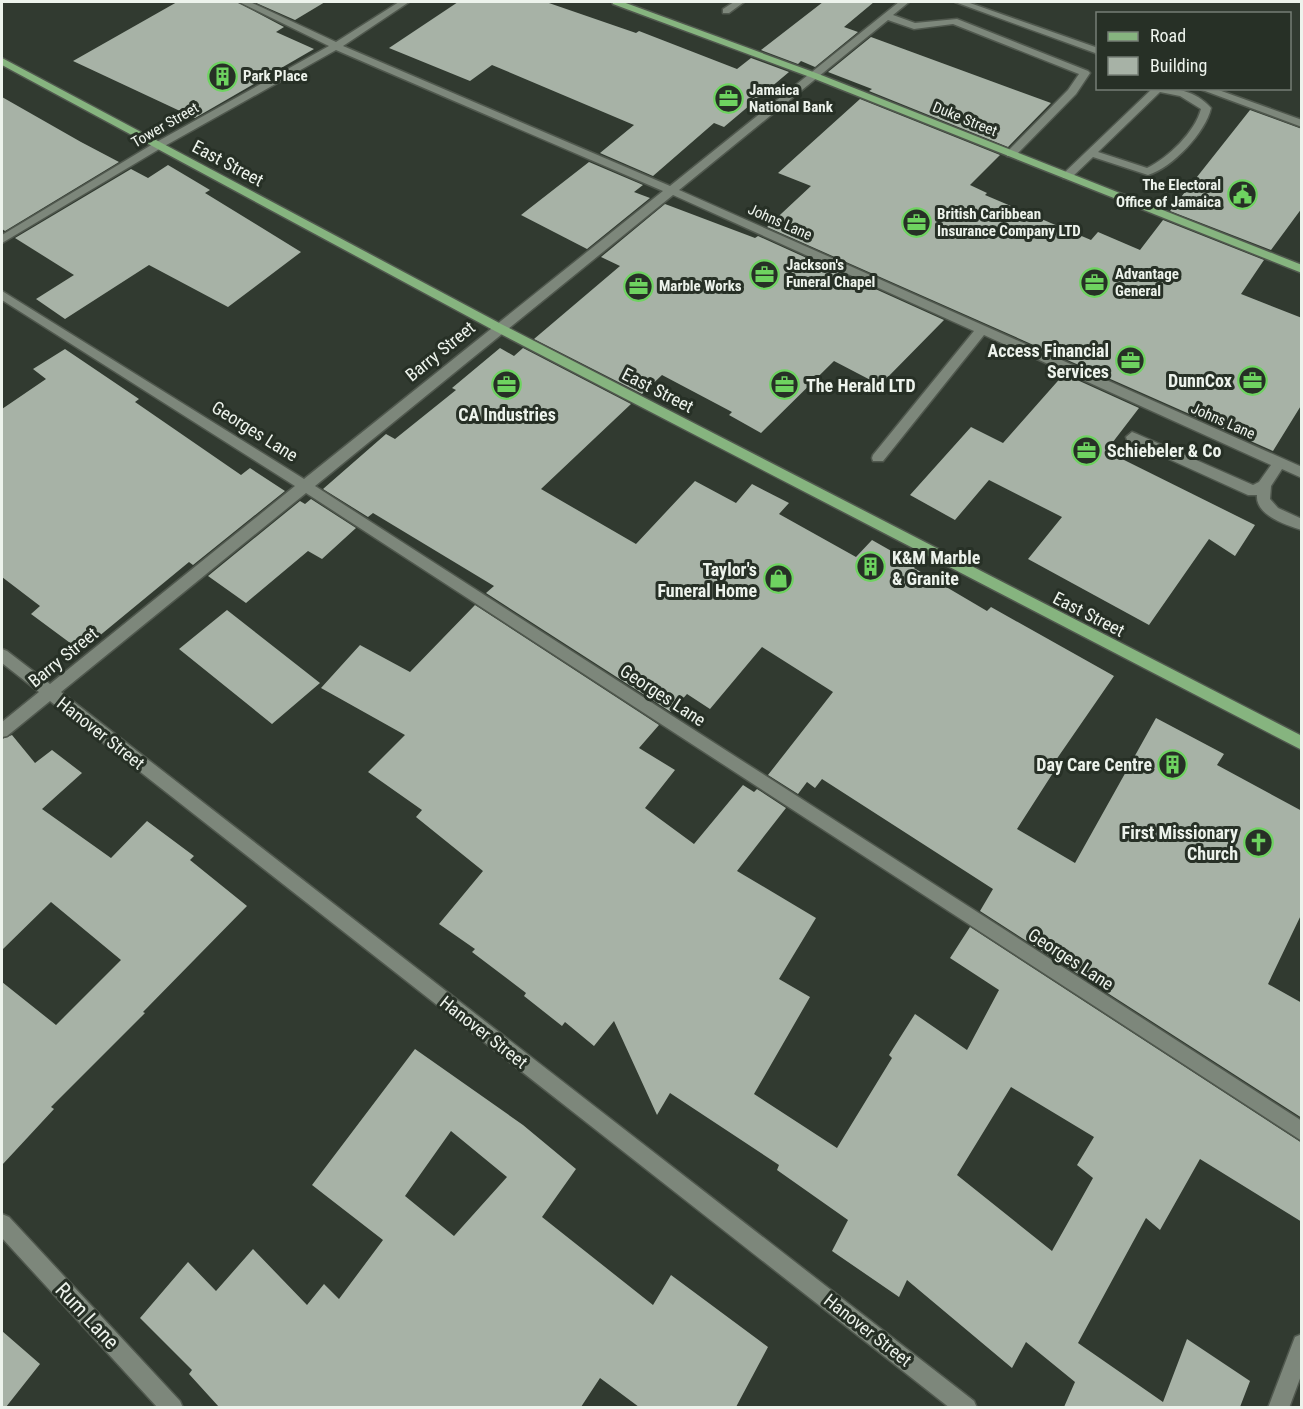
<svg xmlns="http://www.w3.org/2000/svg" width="1303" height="1409" viewBox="0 0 1303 1409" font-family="'Roboto Condensed',sans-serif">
<rect width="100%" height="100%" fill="#313a30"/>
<path fill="#a7b2a6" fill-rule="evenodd" d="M177,2H237L284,27L276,32L314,49L195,118L73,61Z
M254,2H325L295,20Z
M458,2H546L636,33L639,31L737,69L751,58L789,72L724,127L714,123L653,176L600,153L634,125L492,65L470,81L389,48Z
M823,2H874L844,27L858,32L815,67L801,61L798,64L761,50Z
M871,37L1051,103L1008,147L869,91L872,89L828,72Z
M2,97L81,142L119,162L5,231L2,229Z
M860,99L1000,155L970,185L987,193L985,195L1091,240L1098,232L1140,250L1163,220L1264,260L1241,294L1302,318V404L1273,451L767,227L811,186L778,173Z
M1250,110L1302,129V208L1271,250L1170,211Z
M589,162L643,185L634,192L650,198L587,249L521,215Z
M168,165L210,190L205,193L301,252L228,307L149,265L65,319L36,299L74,275L15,238L131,169L148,178Z
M665,204L755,238L758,236L944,320L880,385L834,361L761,433L729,415L732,412L662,375L642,394L534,339L620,266L601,257Z
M500,348L514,356L523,348L631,404L541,489L636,544L695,481L736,503L752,484L789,503L779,514L856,557L872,540L916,565L914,568L987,611L991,607L1114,676L1056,760L1060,762L1017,829L1075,863L1156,718L1224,754L1217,765L1302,811V913L1268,984L1302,1003V1118L980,911L993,889L822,779L815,788L807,782L798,794L768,775L833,692L762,647L710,709L687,694L671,712L486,593L494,586L373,513L368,517L323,489L386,434L395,439L456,390L452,388Z
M65,349L139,399L135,402L241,475L250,468L285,491L193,565L189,562L81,651L31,614L40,606L2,577V409L46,379L33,369Z
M1064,374L1139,408L1106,451L1255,525L1235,556L1209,539L1149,625L1028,559L1062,517L989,480L955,520L910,495L971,427L1003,443Z
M311,499L356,528L322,559L308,551L246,603L208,576L300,501L305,504Z
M475,605L659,725L639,748L675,770L645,808L694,844L743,785L754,792L757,789L786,808L737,871L816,918L779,979L810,997L754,1094L837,1148L892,1058L889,1055L915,1014L967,1050L999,990L950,958L970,927L1302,1143V1222L1200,1159L1160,1230L1146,1218L1078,1343L1163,1402L1187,1339L1250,1381L1240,1407H1064L1075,1382L1026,1342L1012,1368L907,1280L899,1297L832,1251L848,1220L777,1170L779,1165L670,1093L657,1115L614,1021L594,1046L565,1022L562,1026L524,996L526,993L472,952L475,949L439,924L483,871L416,817L422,810L368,772L405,735L321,688L360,645L410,672ZM1011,1087L1094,1137L1077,1165L1093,1178L1052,1251L957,1175Z
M227,610L320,683L272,724L179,649Z
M12,735L35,763L52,750L82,773L42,809L111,858L147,821L194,856L190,860L247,906L143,1012L145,1013L51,1107L54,1109L2,1165V982L56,1025L121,960L51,902L2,950V739Z
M415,1049L523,1125L576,1169L542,1217L653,1305L671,1275L768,1347L736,1407H639L600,1378L581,1407H219L189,1374L192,1370L140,1318L188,1262L216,1291L253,1249L307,1305L324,1284L339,1299L383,1240L312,1185ZM451,1131L507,1177L454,1236L405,1196Z
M2,1331L40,1364L6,1407H2Z"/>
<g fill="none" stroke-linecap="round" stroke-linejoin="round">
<defs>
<path id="minor" d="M239,2H250L336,42L399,2H409L343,46L670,186L899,2H909L893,15L915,23L957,19L1088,71L1090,73L1076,94L1015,156H1007V152L1068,90L1079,74L953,24L914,29L888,20L679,190L1302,467V478L1282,469L1271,486L1270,499L1278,508L1302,519V530C1286,525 1255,515 1257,495H1248L1127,440L1126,437L1132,432L1137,434L1253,485L1259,482L1271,465L984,335L883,461H873L872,458L873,455L974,331L673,195L315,486L1302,1121V1141L306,493L61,692L974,1401L977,1408H950L50,701L7,736L2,737V722L39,692L2,663V649L7,651L50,684L295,486L2,300V291L304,479L663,191L336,50L161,148L2,243V235L153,144L329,46Z
M734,2H744L729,13H723V9Z
M955,2H967L1098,48V54Z
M1153,88C1176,88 1195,90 1211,108C1206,132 1172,168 1148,175L1093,157L1071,178H1063V174ZM1160,92L1180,96L1201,109C1195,132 1168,158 1147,168L1098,152Z
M1197,88H1213L1302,120V127Z
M2,1214L9,1217L180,1401L183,1408H158L2,1238Z
M1302,1334V1373L1289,1408H1268L1295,1337Z"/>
<path id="major" d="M612,2H623L816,73L1302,265V273L810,77L613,4Z
M2,58L503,325L1302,736V750L495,331L2,65Z"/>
</defs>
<use href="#minor" stroke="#50584e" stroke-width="3"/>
<use href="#major" stroke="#50584e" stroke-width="3"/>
<use href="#minor" fill="#7d877b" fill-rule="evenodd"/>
<use href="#major" fill="#86b47f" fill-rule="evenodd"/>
</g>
<defs>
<symbol id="building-ring" viewBox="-11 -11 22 22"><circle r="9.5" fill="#273026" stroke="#6ed360" stroke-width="1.5"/><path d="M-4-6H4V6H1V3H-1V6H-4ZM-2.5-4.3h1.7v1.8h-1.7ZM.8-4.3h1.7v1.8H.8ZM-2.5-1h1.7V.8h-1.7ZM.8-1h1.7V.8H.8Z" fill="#6ed360"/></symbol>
<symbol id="office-ring" viewBox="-11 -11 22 22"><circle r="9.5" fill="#273026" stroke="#6ed360" stroke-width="1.5"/><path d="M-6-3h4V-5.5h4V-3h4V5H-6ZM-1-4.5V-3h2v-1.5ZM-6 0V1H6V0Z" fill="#6ed360"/></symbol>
<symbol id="civic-ring" viewBox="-11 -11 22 22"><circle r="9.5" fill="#273026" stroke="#6ed360" stroke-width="1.5"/><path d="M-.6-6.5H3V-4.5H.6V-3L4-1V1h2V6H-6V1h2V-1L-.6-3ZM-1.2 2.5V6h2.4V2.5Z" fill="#6ed360"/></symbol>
<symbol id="shop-ring" viewBox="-11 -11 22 22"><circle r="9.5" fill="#273026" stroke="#6ed360" stroke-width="1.5"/><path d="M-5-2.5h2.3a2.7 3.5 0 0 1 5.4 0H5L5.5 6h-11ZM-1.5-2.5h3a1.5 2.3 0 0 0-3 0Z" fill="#6ed360"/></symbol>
<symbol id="church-ring" viewBox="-11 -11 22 22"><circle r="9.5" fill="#273026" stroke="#6ed360" stroke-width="1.5"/><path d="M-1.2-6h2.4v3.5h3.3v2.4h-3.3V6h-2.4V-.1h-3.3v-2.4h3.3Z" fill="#6ed360"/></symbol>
</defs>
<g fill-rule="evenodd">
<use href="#building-ring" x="206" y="60" width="33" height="33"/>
<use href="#office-ring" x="712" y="82" width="33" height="33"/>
<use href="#civic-ring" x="1226" y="178" width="33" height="33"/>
<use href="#office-ring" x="900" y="206" width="33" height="33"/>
<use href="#office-ring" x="748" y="258" width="33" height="33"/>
<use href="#office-ring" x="1078" y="266" width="33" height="33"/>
<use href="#office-ring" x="622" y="270" width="33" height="33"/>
<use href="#office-ring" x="1114" y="344" width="33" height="33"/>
<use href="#office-ring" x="1236" y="364" width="33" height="33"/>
<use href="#office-ring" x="490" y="368" width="33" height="33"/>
<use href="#office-ring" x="768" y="368" width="33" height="33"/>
<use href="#office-ring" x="1070" y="434" width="33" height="33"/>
<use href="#building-ring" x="854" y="550" width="33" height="33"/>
<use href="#shop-ring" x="762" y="562" width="33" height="33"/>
<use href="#building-ring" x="1156" y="748" width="33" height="33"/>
<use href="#church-ring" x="1242" y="826" width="33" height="33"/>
</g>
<g text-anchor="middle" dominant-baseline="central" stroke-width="6" stroke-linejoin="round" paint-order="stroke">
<g font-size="15" font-weight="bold" fill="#edf3ec" stroke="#273026" text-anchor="start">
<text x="243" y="76">Park Place</text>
<text x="749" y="90">Jamaica<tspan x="749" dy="17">National Bank</tspan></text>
<text x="1221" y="185" text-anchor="end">The Electoral<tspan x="1221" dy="17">Office of Jamaica</tspan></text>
<text x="937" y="214">British Caribbean<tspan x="937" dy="17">Insurance Company LTD</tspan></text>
<text x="786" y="265">Jackson's<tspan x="786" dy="17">Funeral Chapel</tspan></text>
<text x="1115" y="274">Advantage<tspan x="1115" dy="17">General</tspan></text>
<text x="659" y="286">Marble Works</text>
</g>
<g font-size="15" fill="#edf3ec" stroke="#273026">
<text transform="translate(965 119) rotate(22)">Duke Street</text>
<text transform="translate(165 125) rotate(-30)">Tower Street</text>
<text transform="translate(780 222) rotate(24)">Johns Lane</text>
<text transform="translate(1223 421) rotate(24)">Johns Lane</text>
</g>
<g font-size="18" fill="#edf3ec" stroke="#273026">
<text transform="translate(228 163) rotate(28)">East Street</text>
<text transform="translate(440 351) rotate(-39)">Barry Street</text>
<text transform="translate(658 390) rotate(27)">East Street</text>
<text transform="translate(255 431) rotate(32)">Georges Lane</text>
<text transform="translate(1089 614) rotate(27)">East Street</text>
<text transform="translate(63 657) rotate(-39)">Barry Street</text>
<text transform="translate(663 695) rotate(33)">Georges Lane</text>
<text transform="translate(101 733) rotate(38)">Hanover Street</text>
<text transform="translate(1071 959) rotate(33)">Georges Lane</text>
<text transform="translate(484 1032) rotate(38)">Hanover Street</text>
<text transform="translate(868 1330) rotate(38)">Hanover Street</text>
</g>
<g font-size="18" font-weight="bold" fill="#edf3ec" stroke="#273026" text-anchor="end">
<text x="1109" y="350">Access Financial<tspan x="1109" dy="21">Services</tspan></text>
<text x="1232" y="380">DunnCox</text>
<text x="806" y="385" text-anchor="start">The Herald LTD</text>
<text x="507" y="414" text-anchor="middle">CA Industries</text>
<text x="1107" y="450" text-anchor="start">Schiebeler &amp; Co</text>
<text x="892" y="557" text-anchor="start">K&amp;M Marble<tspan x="892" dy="21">&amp; Granite</tspan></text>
<text x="757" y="569">Taylor's<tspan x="757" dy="21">Funeral Home</tspan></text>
<text x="1152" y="764">Day Care Centre</text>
<text x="1238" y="832">First Missionary<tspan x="1238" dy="21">Church</tspan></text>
</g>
<g font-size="21" fill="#edf3ec" stroke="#273026">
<text transform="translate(87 1316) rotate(47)">Rum Lane</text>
</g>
</g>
<rect width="1303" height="1409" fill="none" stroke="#edf3ec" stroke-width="6"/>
<rect x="1096" y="12" width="195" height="78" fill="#273026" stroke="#767e75" stroke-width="1.5"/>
<rect x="1108" y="32" width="30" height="9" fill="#86b47f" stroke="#767e75" stroke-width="1.5"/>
<text x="1150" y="42" font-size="18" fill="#edf3ec">Road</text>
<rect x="1108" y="57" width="30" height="18" fill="#a7b2a6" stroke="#767e75" stroke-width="1.5"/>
<text x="1150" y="72" font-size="18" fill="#edf3ec">Building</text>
</svg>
